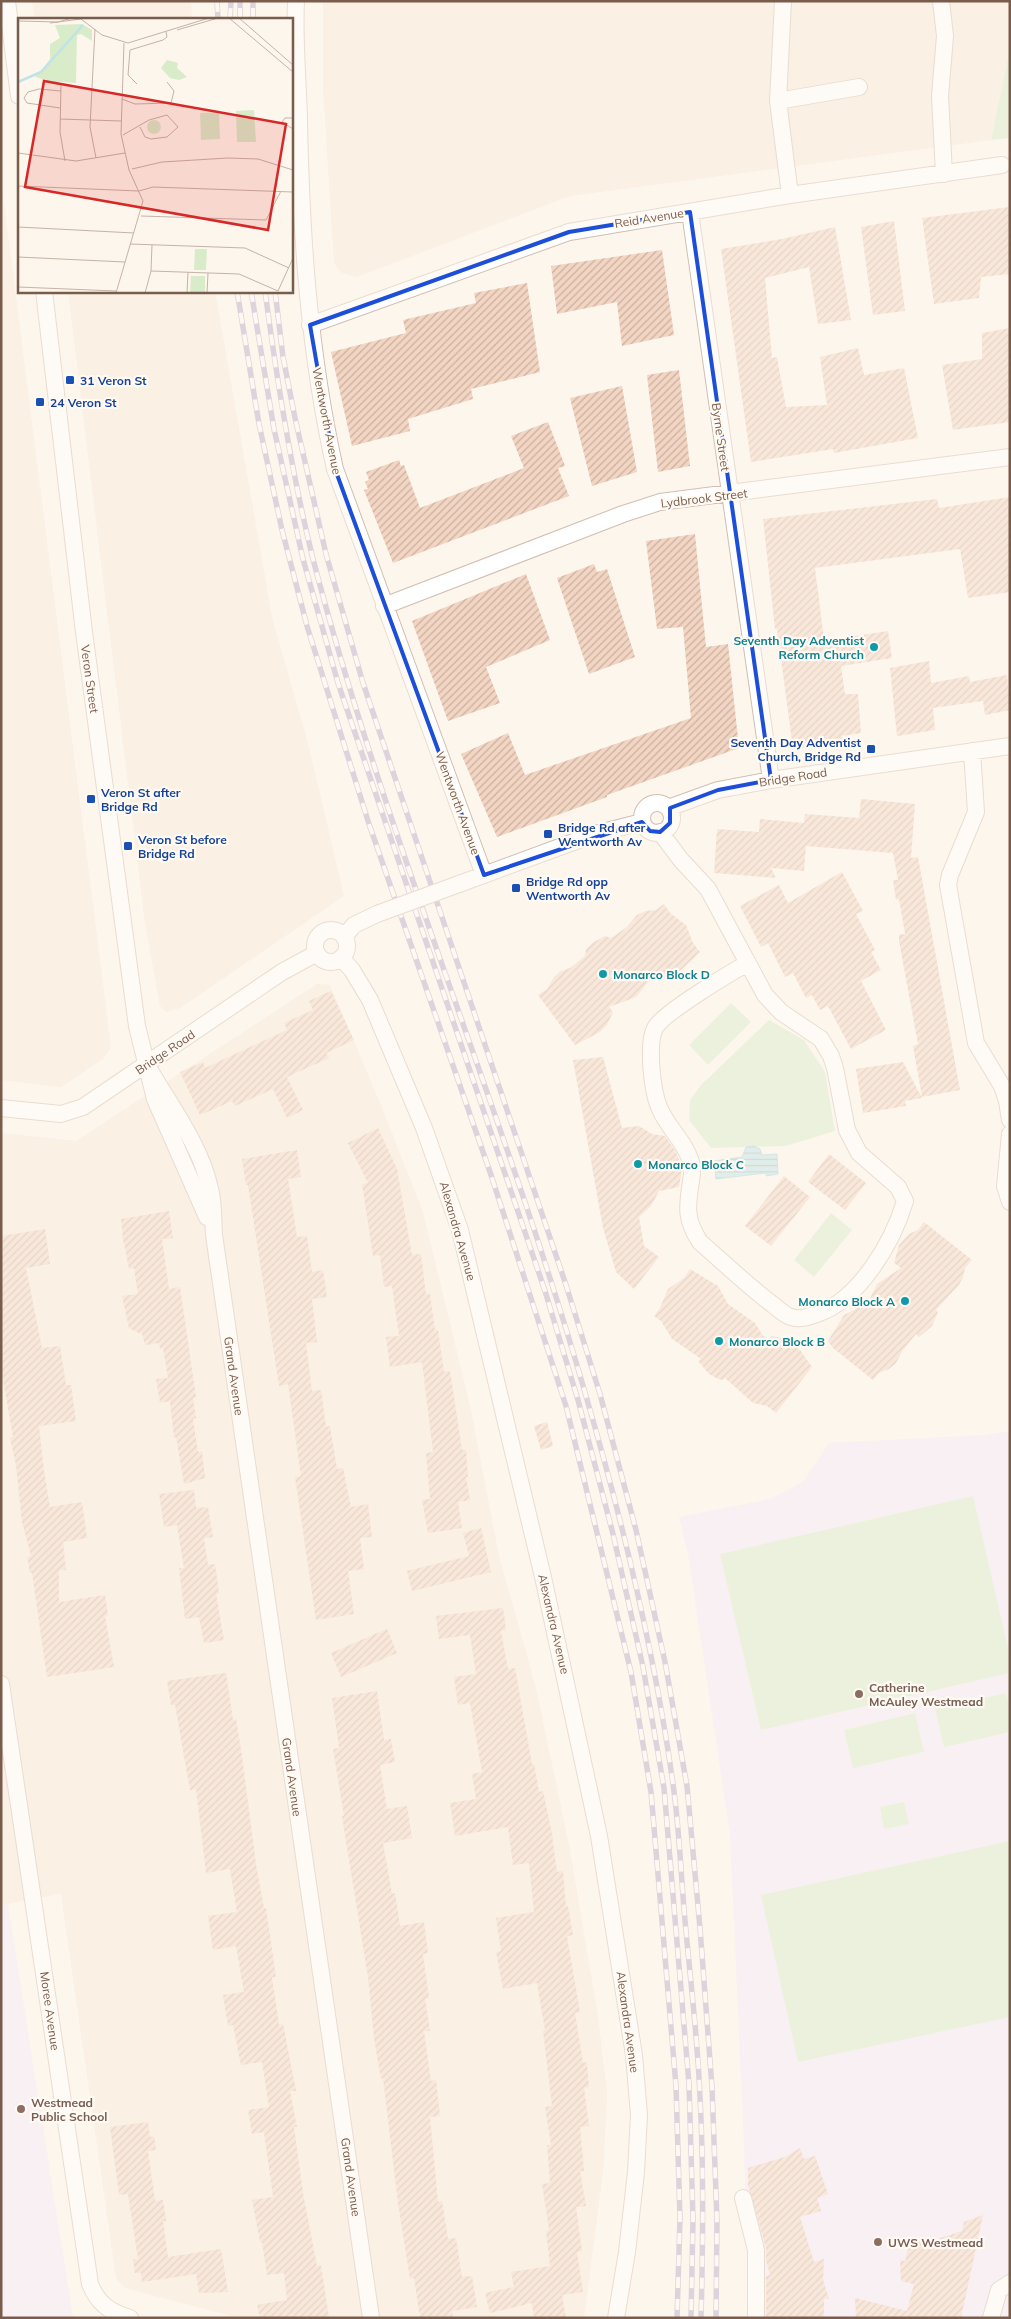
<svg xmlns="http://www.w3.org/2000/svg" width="1011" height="2319" viewBox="0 0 1011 2319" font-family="Mulish,sans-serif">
<defs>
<pattern id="water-rules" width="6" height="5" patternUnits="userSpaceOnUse" patternTransform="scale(1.25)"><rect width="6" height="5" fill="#bfe3e8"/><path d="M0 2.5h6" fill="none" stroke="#a0bbbe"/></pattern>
<pattern id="building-hatch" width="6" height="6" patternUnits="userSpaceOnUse" patternTransform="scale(1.25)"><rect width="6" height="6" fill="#f3d5c3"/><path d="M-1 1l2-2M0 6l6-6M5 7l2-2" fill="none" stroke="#cab0a1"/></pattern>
</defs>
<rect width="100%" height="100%" fill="#fdf6ec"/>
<path fill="#f5e8da" d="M32,1H191L192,19H35Z
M323,1H1010V48L991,140L570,196L357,277L342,273L334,263L323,87Z
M1,179L111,1047L104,1058L61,1087L1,1080Z
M68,291H215L272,617L309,747L344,896L180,1008L166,1012L160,1006L145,923Z
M317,984L330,985L381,1105L423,1212L470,1406L499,1556L536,1688L569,1845L598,2016L607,2094L603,2171L584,2318H239L125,2288L116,2278L61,1894L1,1905V1133L76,1141Z"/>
<path fill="#f3e8fa" d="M1010,1431V2318H749L744,2147L730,1835L688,1554L679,1517L770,1499L803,1482L829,1443L984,1435Z
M8,1904L72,2312L75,2318H1V1905Z"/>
<path fill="#d8ecc9" d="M1010,48V138L991,140Z
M731,1003L751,1022L708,1065L689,1045Z
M769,1020L804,1040L825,1072L835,1131L786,1146L711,1148L689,1120L690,1100L701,1085Z
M831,1213L852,1230L814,1277L794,1260Z
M973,1496L1010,1657V1673L761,1730L720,1554Z
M1006,1693L1010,1708V1732L944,1747L935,1709Z
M915,1713L924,1752L853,1768L844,1730Z
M904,1802L909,1824L884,1829L880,1807Z
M1010,1841V2017L798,2062L761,1895Z"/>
<path fill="url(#water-rules)" stroke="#a5d3da" d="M754,1146L760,1149L762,1155L777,1154L778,1174L767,1176L765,1173L716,1179L714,1161L742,1157L746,1147Z"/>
<path fill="url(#building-hatch)" d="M1010,207V274L981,277L979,298L934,304L922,218Z
M894,221L905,311L873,315L861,227Z
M835,227L851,320L818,324L809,267L765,278L772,358L777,357L786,407L827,405L820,357L858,348L864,375L904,368L918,438L834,453L833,449L751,462L721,249L782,239Z
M662,250L674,335L622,346L617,302L557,314L551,266Z
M527,283L540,372L471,389L473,399L408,419L410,431L352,446L331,352L406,333L403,320L476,303L474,293Z
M1010,328V422L953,430L942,365L982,359V333Z
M679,370L690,466L658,472L647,375Z
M622,386L637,472L592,486L570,398Z
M548,422L565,466L558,468L569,496L393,563L364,490L368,489L365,482L369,480L366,472L399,460L401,466L404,465L420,508L524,468L511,436Z
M1010,497V592L968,598L960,549L815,568L825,647L856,641L855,636L888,631L892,658L841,666L845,694H858L861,733L842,736L843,743L793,749L777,629H775L763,519L937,499L939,508Z
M695,534L706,647L728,644L739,748L607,795V797L497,837L461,754L508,733L525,775L691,718L683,627L657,629L646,541Z
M594,564L597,572L607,569L635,657L589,674L557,578Z
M526,574L550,640L486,667L500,703L448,721L412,621Z
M929,661L931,683L969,676L970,682L1007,675L1010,710L985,715L983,701L933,708L935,730L897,736L890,668Z
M861,799L915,804L911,858L918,857L960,1090L922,1097L913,1046L918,1044L899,941V935L905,934L899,899L896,900L893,880H898L893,853L806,846L804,871L771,868L776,878L714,873L717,829L759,832L760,819L804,823L805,814L859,818Z
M842,872L863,911L856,914L875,950L871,952L881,970L861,981L886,1030L851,1049L828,1006L820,1010L812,995L806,998L793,973L785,977L768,943L761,947L740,906L779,885L788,903Z
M664,904L670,913L686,925L693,943L700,952L676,975L657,979L654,975L636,997L609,1007L613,1012L607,1025L600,1032L575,1045L538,995L547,989L554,977L561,971L570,968L585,956L586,949L594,942L605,936L611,938L627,927L637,915L646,911L656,910Z
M331,991L354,1040L326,1053L329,1058L287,1077L303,1110L287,1118L273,1089L235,1106L232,1101L200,1115L180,1072L203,1062L205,1068L287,1030L284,1023L313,1010L309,1001Z
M603,1057L622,1128L639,1126L652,1134L665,1136L676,1152L682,1168L679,1187L659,1191L651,1206L639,1217L644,1246L659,1257L634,1289L616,1272L603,1228L573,1060Z
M903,1062L922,1098L905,1101L906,1106L863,1113L856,1069Z
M378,1128L397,1169L412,1255L421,1254L426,1294H430L435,1331L438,1330L444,1372L450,1371L462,1450H466L468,1477H466L470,1500L458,1502L462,1528L428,1533L422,1500L430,1499L426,1453L433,1452L422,1362L390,1367L386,1337L399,1336L392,1286L384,1287L380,1255L373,1256L362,1184L368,1183L348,1143Z
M297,1150L301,1177L288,1179L297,1237L307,1236L312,1272L323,1270L327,1297L312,1299L317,1342L306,1343L312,1391L321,1390L326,1427L330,1426L337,1469L343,1468L351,1507L368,1504L372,1537L360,1538L364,1569L348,1571L354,1614L316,1620L295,1477L301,1476L288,1384L279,1386L248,1185H246L242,1159Z
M829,1154L866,1183L845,1210L808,1182Z
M784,1176L810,1197L771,1246L745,1226Z
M169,1211L173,1238L162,1239L169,1289L180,1287L196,1397L193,1398L196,1418L193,1419L198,1452L202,1451L205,1478L184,1484L176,1437L174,1438L170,1401L160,1403L156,1379L168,1378L163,1348L160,1349L159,1343L145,1345L142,1333H139L129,1328L122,1296L138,1294L134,1268L129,1269L123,1239L121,1219Z
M924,1222L972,1260L965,1268L963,1278L958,1286L936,1310L938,1312L932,1326L919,1337L916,1334L903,1350L896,1363L889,1369L879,1373L873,1380L833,1348L828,1341L844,1315L861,1306L865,1309L877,1284L901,1268L894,1263L899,1245L909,1234L918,1230Z
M45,1229L50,1264L26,1268L42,1348L60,1346L66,1385H71L76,1421L39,1426L44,1471L50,1507L82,1502L87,1538L63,1542L66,1570H59V1602L105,1595L108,1615L105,1616L114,1667L47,1677L32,1573H30L27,1557L31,1556L22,1522L16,1465L10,1438L13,1437L1,1368V1236Z
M690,1269L718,1286L728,1304L755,1323L767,1342L772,1336L790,1340L800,1350L812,1367L776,1413L767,1406L753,1403L725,1378L723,1380L718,1379L709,1374L698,1361L701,1359L672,1339L661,1321L654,1316L660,1308L668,1289L684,1278Z
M547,1422L553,1446L541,1450L534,1426Z
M194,1490L196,1508L208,1507L213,1537L204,1538L208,1565L215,1564L219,1593L216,1594L224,1640L204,1643L199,1617L185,1619L179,1568H184L177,1525L164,1527L159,1494Z
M481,1528L491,1572L412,1591L407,1571L469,1556L463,1533Z
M503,1608L506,1630L501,1631L508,1669L515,1668L532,1764H534L539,1792L543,1791L552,1834L557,1872L563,1871L566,1907L568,1906L573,1935L567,1936L580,2012L575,2013L583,2063L587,2062L589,2087L584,2088L589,2126L580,2127L584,2171H580L586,2206L576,2207L582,2251L577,2252L583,2292L562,2295L566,2318H534L532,2303L490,2313L485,2293L514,2287L511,2272L550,2266L546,2231L549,2230L542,2184L550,2183L547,2145H551L545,2107L552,2106L543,2031L545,2030L537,1983L503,1989L496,1952L501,1951L496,1918L534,1912L529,1863L513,1865L508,1827L455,1836L450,1803L476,1799L472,1774L482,1772L470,1703L458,1705L454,1677L476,1674L470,1635L439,1639L436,1616Z
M387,1629L397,1653L341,1677L331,1653Z
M226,1673L233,1720L236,1719L242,1756L256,1864L264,1908H266L276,1977H272L279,2025L283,2024L296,2091H290L297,2127H294L303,2193L317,2266L321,2265L329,2318H260L257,2305L287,2300L284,2273L267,2275L262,2242H260L252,2200L273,2197L264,2132L252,2134L248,2110L269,2107L262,2062L241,2065L233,2025L228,2026L223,1995L244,1992L236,1946L213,1950L208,1916L237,1912L230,1869L206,1873L196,1789L190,1790L175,1705H171L167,1681Z
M377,1691L384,1740L391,1739L395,1762L380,1765L387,1809L407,1806L412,1838L383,1843L392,1894L395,1893L400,1926L424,1922L428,1953L423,1954L429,1998L425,1999L430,2031H424L431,2081L436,2080L440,2116L430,2117L438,2202L442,2201L448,2239L456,2238L462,2277L472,2276L477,2307L452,2311L453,2318H420L414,2278L410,2279L398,2203L383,2078L381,2079L374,2038L368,1977L349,1860L342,1816H344L333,1749L339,1748L332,1698Z
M148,2122L150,2137L154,2136L156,2150L148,2151L155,2201L163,2200L166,2221H163L168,2257L221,2249L228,2292L199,2293L196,2274L142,2282L141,2273H135L133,2259H138L128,2194L119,2195L110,2127Z
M800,2148L804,2159L815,2156L828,2194L817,2198L821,2211L800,2217L814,2262L824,2259L823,2280L829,2299H824V2318H766V2276L770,2275L766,2260V2248L748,2185V2168L785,2157Z
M983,2215L961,2318H856L855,2298L907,2311L914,2284L901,2281L900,2260L905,2261L909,2245L923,2240L925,2243L962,2231L964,2222Z"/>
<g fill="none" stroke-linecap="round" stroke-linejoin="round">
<defs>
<path id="minor" d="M7,1L19,96
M296,1C294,40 298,80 299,119C301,237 309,353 335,469L484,875
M783,1L778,101L790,195
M941,1L945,36L940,96L944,174
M778,101L859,87
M690,212L771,780
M44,291L84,632L137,1026L155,1099L207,1217
M310,325L569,232L790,195L1002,165
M384,606L623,514L660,502L1010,457
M972,751L976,812L950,875L948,885L976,1043L1002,1086L1007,1101L1010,1120
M642 818a15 15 0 1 1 30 0a15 15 0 1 1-30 0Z
M668,808L718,790L771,780L1010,746
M660,832L681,860L708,889L765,995L781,1012L821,1039L831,1056L835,1068L847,1130L859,1153L898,1187L905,1201C893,1242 859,1300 817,1314C808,1317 800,1320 791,1317C784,1315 778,1308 772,1304C747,1285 724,1263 700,1242C685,1219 687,1207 691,1181C692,1175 693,1168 691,1162C685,1141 666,1126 659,1107C652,1090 647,1044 655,1028C663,1013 730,973 748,963
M459,884L595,834L642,822
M315 946a16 16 0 1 1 32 0a16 16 0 1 1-32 0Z
M344,937L354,925L377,914
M341,958L352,970L370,1000L424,1128L460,1230L543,1577L599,1836L634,2055L639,2115L636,2172L627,2252L616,2318
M147,1065C168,1103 201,1145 210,1189C214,1203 213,1220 214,1235L371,2318
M1,1108L61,1114L83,1107L282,972L317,953
M1010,1134L1005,1186L1010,1202
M1,1684L90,2284C98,2304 110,2312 130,2318
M743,2198L756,2250V2318
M991,2318L999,2290L1010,2283"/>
</defs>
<use href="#minor" stroke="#d1beb0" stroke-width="18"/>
<use href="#minor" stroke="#fff" stroke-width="16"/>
<defs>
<path id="rail" d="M217,1L218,19
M230,19L231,1
M240,19V1
M253,19V1
M237,291L259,424L282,530L307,626L369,824L490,1172L566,1406L631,1672L651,1792L676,2086L680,2218L677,2318
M251,291L274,429L303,559L338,683L545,1291L578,1400L613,1534L643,1667L664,1788L689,2084L693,2219L691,2318
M265,291C277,381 291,471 313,559C387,843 505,1114 586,1396C623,1523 655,1654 673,1784C680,1833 681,1882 686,1931C691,1986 698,2042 700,2098C704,2171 703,2244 701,2318
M275,291L283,357L295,418L326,554L363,683L566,1285L600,1394L636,1530L665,1662L687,1786L700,1928L712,2087L717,2221L716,2318"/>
</defs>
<use href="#rail" stroke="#b9a8c9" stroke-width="5.5"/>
<use href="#rail" stroke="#fffaf3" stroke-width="4" stroke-dasharray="11" stroke-linecap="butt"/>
<defs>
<path id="minor-bridge" d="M377,914L459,884"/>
</defs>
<use href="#minor-bridge" stroke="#d1beb0" stroke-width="18" stroke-linecap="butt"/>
<use href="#minor-bridge" stroke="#fff" stroke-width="16"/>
</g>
<path d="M0 0H1011V2319H0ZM690,212L771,780L718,790L670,808V823L660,832L650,831L642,822L484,875L335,469L310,325L569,232Z" fill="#fdf6ec" fill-opacity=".55" fill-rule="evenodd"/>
<path fill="none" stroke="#1d4ed8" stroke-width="4" stroke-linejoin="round" d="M690,212L771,780L718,790L670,808V823L660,832L650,831L642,822L484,875L335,469L310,325L569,232Z"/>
<g fill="#1a4fb4" stroke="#fffaf3" stroke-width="2">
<rect x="65" y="375" width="10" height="10" rx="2.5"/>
<rect x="35" y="397" width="10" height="10" rx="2.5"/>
<rect x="866" y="744" width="10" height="10" rx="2.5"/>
<rect x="86" y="794" width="10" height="10" rx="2.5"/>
<rect x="543" y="829" width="10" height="10" rx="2.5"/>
<rect x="123" y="841" width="10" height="10" rx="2.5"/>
<rect x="511" y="883" width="10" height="10" rx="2.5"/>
</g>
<g fill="#0f9aa8" stroke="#fffaf3" stroke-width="2">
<circle cx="874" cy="647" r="5"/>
<circle cx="603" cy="974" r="5"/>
<circle cx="638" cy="1164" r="5"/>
<circle cx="905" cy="1301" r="5"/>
<circle cx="719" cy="1341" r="5"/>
</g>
<g fill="#8d6e63" stroke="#fffaf3" stroke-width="2">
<circle cx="859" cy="1694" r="5"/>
<circle cx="21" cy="2109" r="5"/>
<circle cx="878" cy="2242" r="5"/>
</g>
<g text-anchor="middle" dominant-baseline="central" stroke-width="4.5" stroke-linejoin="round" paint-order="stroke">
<g font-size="12" fill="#7a5c4d" stroke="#fffaf3">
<text transform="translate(649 218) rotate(-9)">Reid Avenue</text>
<text transform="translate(327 421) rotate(79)">Wentworth Avenue</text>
<text transform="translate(721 437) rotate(82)">Byrne Street</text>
<text transform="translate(704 498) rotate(-7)">Lydbrook Street</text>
<text transform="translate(90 679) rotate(82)">Veron Street</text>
<text transform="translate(793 777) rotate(-9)">Bridge Road</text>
<text transform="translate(458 803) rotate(70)">Wentworth Avenue</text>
<text transform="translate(165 1052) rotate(-34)">Bridge Road</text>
<text transform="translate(458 1231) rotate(74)">Alexandra Avenue</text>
<text transform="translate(234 1376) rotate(82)">Grand Avenue</text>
<text transform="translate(554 1624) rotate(77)">Alexandra Avenue</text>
<text transform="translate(292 1777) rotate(82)">Grand Avenue</text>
<text transform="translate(50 2011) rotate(82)">Moree Avenue</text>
<text transform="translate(628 2022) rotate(82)">Alexandra Avenue</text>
<text transform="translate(351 2177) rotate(82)">Grand Avenue</text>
</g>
<g font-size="12" font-weight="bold" fill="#164399" stroke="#fffaf3" text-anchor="start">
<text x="80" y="380">31 Veron St</text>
<text x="50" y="402">24 Veron St</text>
<text x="861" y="742" text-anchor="end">Seventh Day Adventist<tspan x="861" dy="14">Church, Bridge Rd</tspan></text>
<text x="101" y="792">Veron St after<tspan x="101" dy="14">Bridge Rd</tspan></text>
<text x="558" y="827">Bridge Rd after<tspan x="558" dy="14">Wentworth Av</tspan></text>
<text x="138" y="839">Veron St before<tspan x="138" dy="14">Bridge Rd</tspan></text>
<text x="526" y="881">Bridge Rd opp<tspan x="526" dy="14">Wentworth Av</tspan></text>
</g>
<g font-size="12" font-weight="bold" fill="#0d838f" stroke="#fffaf3" text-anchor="start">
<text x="864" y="640" text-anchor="end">Seventh Day Adventist<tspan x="864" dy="14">Reform Church</tspan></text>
<text x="613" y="974">Monarco Block D</text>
<text x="648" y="1164">Monarco Block C</text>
<text x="895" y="1301" text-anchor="end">Monarco Block A</text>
<text x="729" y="1341">Monarco Block B</text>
</g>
<g font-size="12" font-weight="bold" fill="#785e54" stroke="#fffaf3" text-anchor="start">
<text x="869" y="1687">Catherine<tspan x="869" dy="14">McAuley Westmead</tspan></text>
<text x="31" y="2102">Westmead<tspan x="31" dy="14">Public School</tspan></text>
<text x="888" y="2242">UWS Westmead</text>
</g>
</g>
<g transform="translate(18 18)">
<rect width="275" height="275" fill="#fdf6ec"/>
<path d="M64,6L74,12V23L63,16L59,17L58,65L41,64L40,68L16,58L23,54L32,41V26L42,20L37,7ZM149,42L160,45L159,50L169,59L161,62L152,60L143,50ZM236,92L238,124H219L218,93ZM201,94L202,121L183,122L182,95ZM129 109a7 7 0 1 1 14 0a7 7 0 1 1-14 0ZM177,231H189L188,252H176ZM173,258H187V275H172Z" fill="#d8ecc9"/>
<path fill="none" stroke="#bfe3e8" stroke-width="2.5" d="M0,64L23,54L65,7"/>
<path fill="none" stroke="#c5b3a7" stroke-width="1" d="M211,0L275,54M221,0L275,47M63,1L84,17L110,25L191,0M0,3L40,4L54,0M32,5L63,1M77,11L72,109L78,140M159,12L200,0M119,66L110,57L112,32L145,22L149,19L148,14M43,67L42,114L47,143M104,81L117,86L153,85L156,73L149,64M42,90L9,85L6,80L10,74L21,71L43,73M275,100H267L264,104L275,111M42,101L103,103M105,117L131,102L149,97L160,109L149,119L133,121L127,119L122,109M0,135L58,143L107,135M114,151L144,144L210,140L240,141L275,152M0,168L121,173M121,173L135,169L275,174M123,198L248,202L263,173M0,209L116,215M112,226L227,230L271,250M0,239L107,244M133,253L221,256L260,273M0,269L98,273M260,273L275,240M98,275L125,183L111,152L103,116L106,25M127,275L133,253L134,227M169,275L170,254M189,275L190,255"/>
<path fill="#d62828" fill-opacity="0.15" stroke="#d62828" stroke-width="2.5" d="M26,63L268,106L250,212L7,169Z"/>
<rect width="275" height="275" fill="none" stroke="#7a5c4d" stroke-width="2.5"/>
</g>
<rect width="1011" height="2319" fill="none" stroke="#7a5c4d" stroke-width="5"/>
</svg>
